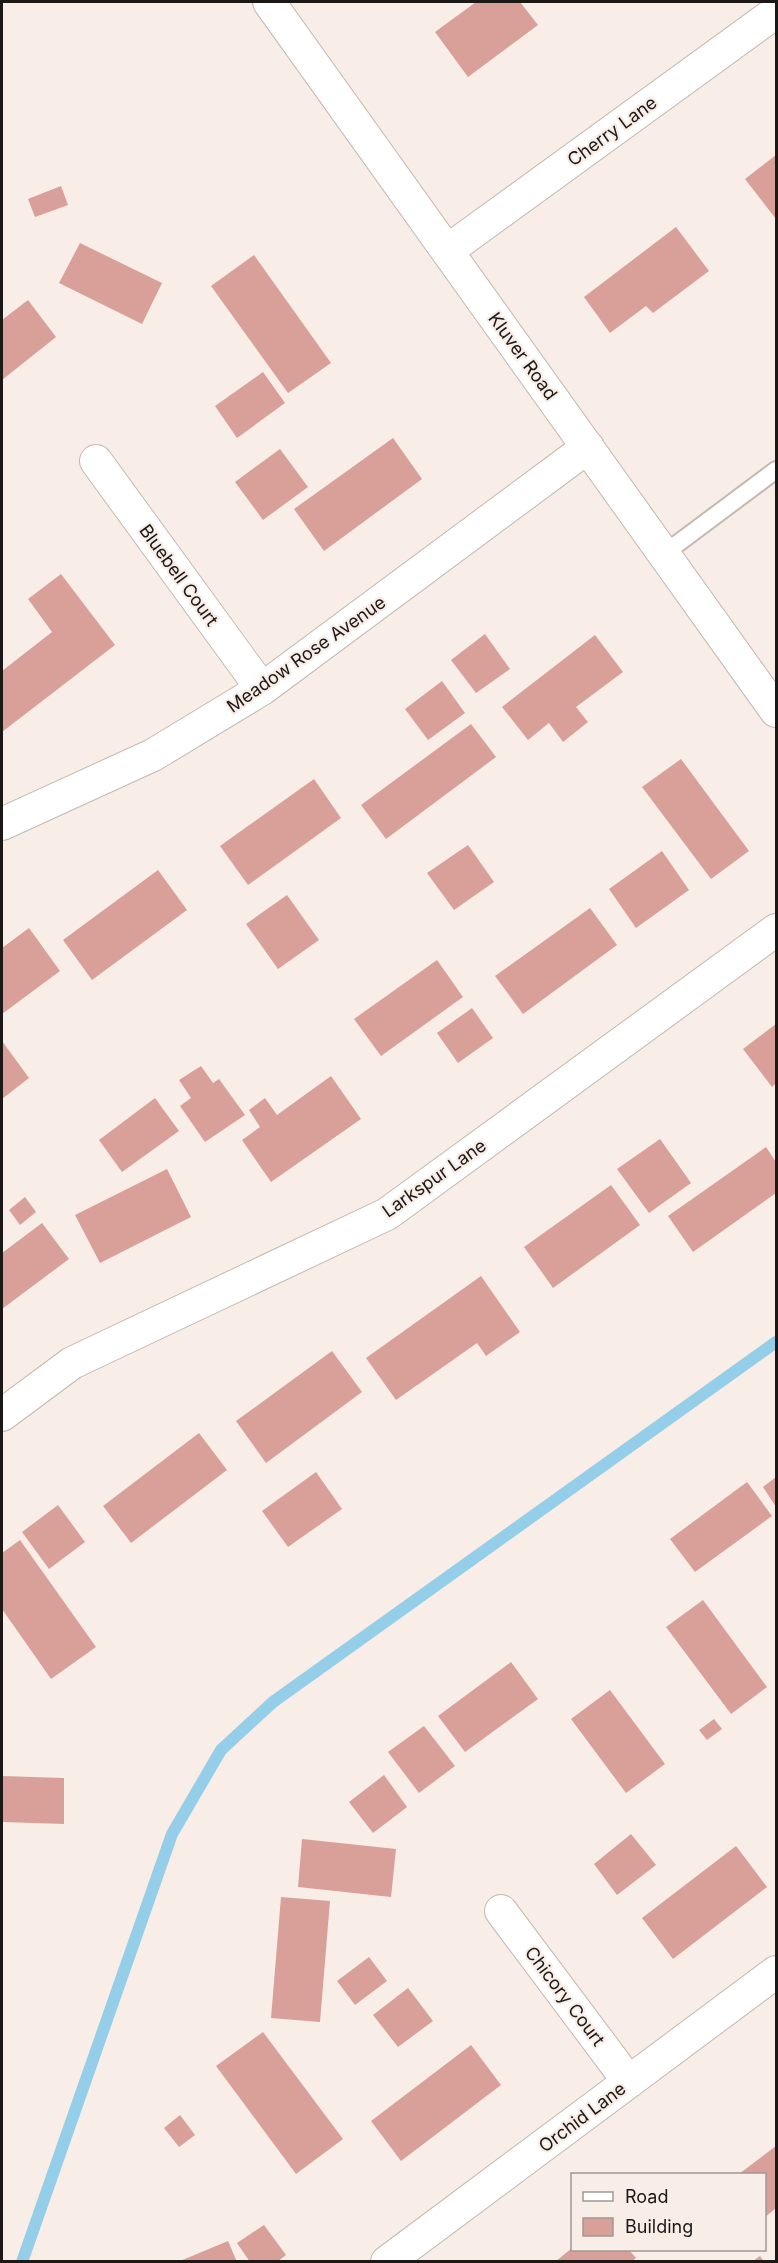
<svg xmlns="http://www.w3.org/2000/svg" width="778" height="2263" viewBox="0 0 778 2263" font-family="Inter,sans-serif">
<rect width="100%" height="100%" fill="#f8ede7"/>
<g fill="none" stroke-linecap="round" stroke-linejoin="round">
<path stroke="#95cee9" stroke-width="12" d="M22,2262L172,1834L221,1750L273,1702L776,1342"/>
</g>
<path fill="#d9a099" d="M476,2H520L538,25L468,77L435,32Z
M776,155V219L745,179Z
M61,186L68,205L35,217L28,199Z
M676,227L709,271L653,313L646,306L610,333L584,297Z
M80,243L162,283L142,324L59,283Z
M254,255L331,363L288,393L211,286Z
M28,300L56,337L2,380V320Z
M263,372L285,403L237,438L215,406Z
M393,438L422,479L324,551L294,509Z
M280,449L308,487L263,520L235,482Z
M61,574L115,645L2,732V671L52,632L28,599Z
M485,634L510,669L476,693L451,660Z
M595,635L623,672L576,707L588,722L563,742L549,723L528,740L502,707Z
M442,681L465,713L428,740L405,709Z
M471,724L496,757L386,839L361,805Z
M681,759L749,851L711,879L642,787Z
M314,779L341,818L248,885L220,846Z
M468,845L494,882L454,910L427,873Z
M662,851L689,890L636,928L609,889Z
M158,870L187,910L92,980L63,940Z
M287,895L319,940L278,969L246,924Z
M590,908L617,945L523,1014L495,976Z
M29,928L60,971L2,1014V948Z
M437,960L463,997L381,1056L354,1019Z
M472,1008L493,1038L458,1063L437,1033Z
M776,1024V1083L772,1087L743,1049Z
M2,1041L29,1078L2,1099Z
M201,1066L213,1083L219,1079L245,1115L205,1142L180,1106L191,1098L179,1080Z
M331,1076L361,1119L271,1182L242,1140L260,1127L249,1110L265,1098L277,1115Z
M155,1098L179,1131L122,1172L99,1140Z
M660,1139L691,1183L649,1213L617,1169Z
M766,1147L776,1162V1193L693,1252L668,1216Z
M167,1169L191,1217L100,1263L75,1215Z
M611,1185L640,1225L553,1288L524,1247Z
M25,1197L36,1212L20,1225L9,1210Z
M42,1223L69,1259L2,1309V1253Z
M481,1276L520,1332L486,1356L477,1343L396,1400L366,1358Z
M332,1351L362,1392L266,1463L236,1421Z
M199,1433L227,1470L131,1543L103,1506Z
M316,1472L342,1509L288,1547L262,1511Z
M776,1477V1507L763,1487Z
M747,1482L772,1516L695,1572L670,1539Z
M58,1505L85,1542L49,1569L22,1532Z
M20,1540L96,1647L51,1679L2,1609V1553Z
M703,1600L767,1687L731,1714L666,1627Z
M511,1662L538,1699L465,1752L438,1716Z
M610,1690L665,1764L626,1793L571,1719Z
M714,1719L722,1729L707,1740L699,1730Z
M424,1726L455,1766L419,1793L388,1752Z
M384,1775L407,1807L373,1833L349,1802Z
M2,1776L64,1778V1824L2,1822Z
M631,1834L656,1865L617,1895L594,1864Z
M302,1839L396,1849L391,1897L298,1887Z
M736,1846L767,1887L673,1959L642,1918Z
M281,1897L330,1901L320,2022L271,2018Z
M369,1957L387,1981L355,2005L337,1981Z
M408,1988L433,2021L398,2047L373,2015Z
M263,2032L343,2139L296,2174L216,2066Z
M471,2045L501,2085L401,2161L371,2121Z
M180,2115L195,2135L179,2147L164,2128Z
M776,2146V2208L764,2218V2174H739Z
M264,2225L286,2255L277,2262H250L237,2243Z
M228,2241L237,2262H180V2261Z
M572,2248L629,2250L636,2258L631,2262H555Z
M760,2256L764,2262H752Z"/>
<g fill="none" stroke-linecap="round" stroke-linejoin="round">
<defs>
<path id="lane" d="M665,553L776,470"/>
<path id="street" d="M269,2L776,711
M447,251L776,12
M96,461L262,689
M2,824L153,755L262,689L588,447
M2,1415L72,1363L387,1214L776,930
M501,1911L629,2082
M387,2262L776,1972"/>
</defs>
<use href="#lane" stroke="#c3b8b3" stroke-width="20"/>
<use href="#street" stroke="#c3b8b3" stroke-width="34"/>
<use href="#lane" stroke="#fff" stroke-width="16"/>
<use href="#street" stroke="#fff" stroke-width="32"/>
</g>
<g text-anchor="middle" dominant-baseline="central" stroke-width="4.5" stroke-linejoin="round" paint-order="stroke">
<g font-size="18" fill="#1c1816" stroke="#f8ede7">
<text transform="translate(612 131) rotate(-36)">Cherry Lane</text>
<text transform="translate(523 356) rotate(54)">Kluver Road</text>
<text transform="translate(179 575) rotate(54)">Bluebell Court</text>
<text transform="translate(306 654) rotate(-35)">Meadow Rose Avenue</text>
<text transform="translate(434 1178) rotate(-35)">Larkspur Lane</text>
<text transform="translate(565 1996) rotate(53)">Chicory Court</text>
<text transform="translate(582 2117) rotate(-37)">Orchid Lane</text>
</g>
</g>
<rect width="778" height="2263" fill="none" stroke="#1c1816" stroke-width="6"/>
<rect x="571" y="2173" width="195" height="78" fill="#f8ede7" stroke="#a09893" stroke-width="1.5"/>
<rect x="583" y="2192" width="30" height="9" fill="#ffffff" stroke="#a09893" stroke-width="1.5"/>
<text x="625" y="2203" font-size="18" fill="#1c1816">Road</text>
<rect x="583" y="2218" width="30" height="18" fill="#d9a099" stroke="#a09893" stroke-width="1.5"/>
<text x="625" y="2233" font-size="18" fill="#1c1816">Building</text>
</svg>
